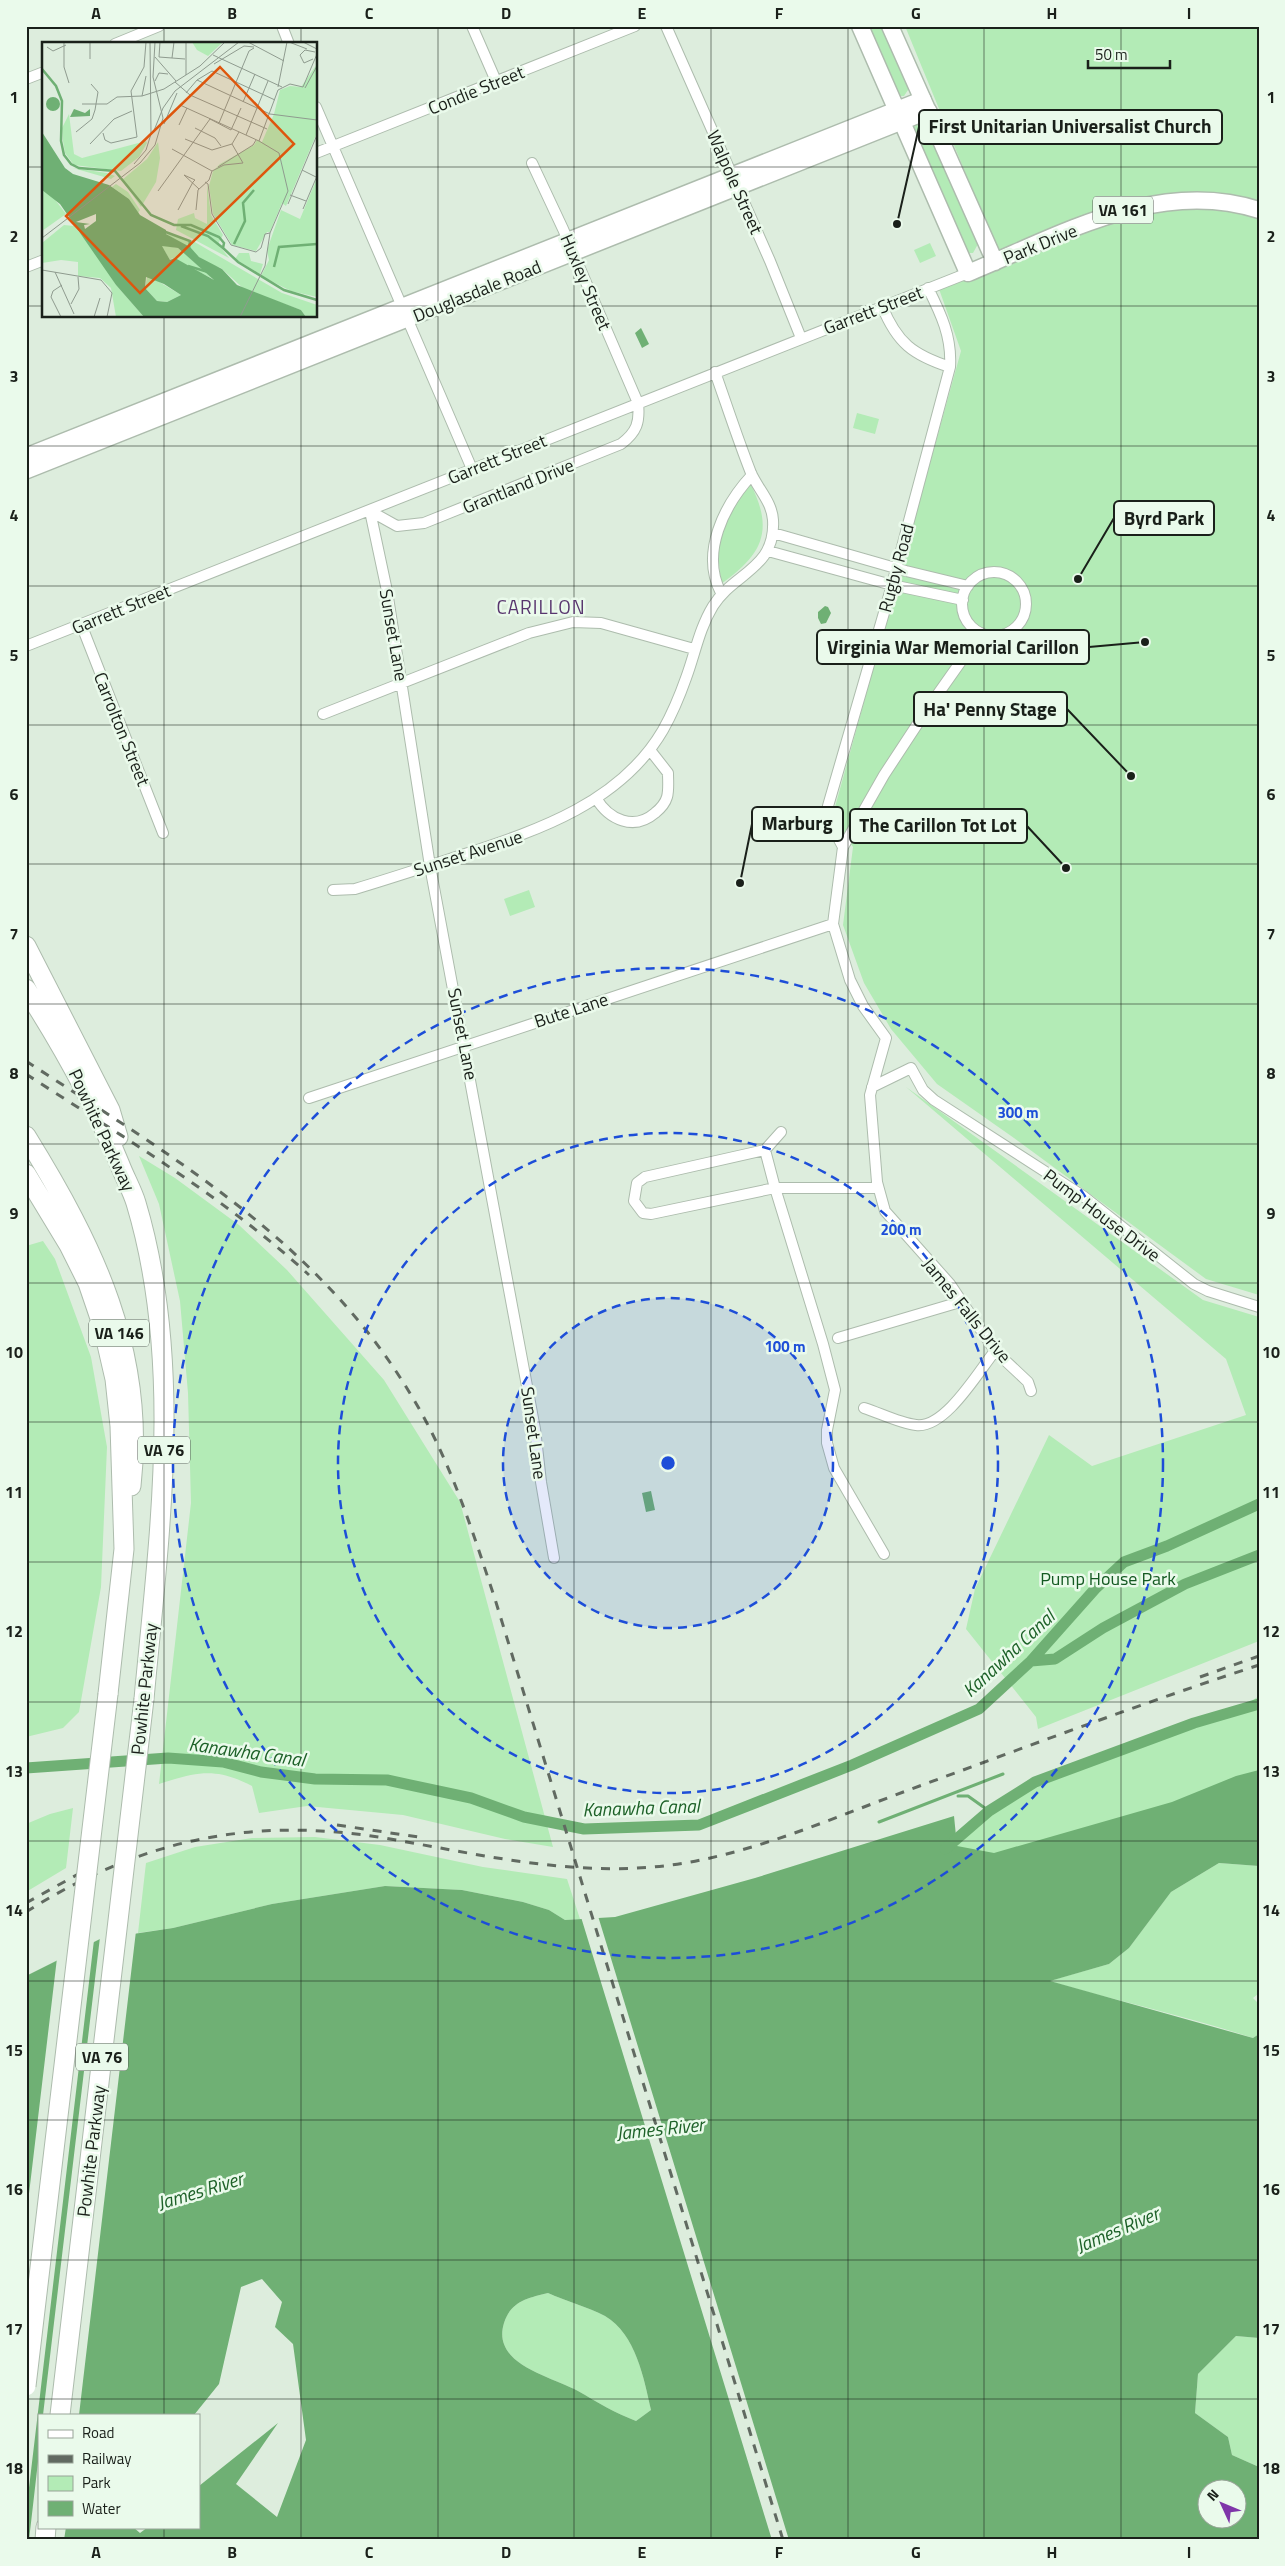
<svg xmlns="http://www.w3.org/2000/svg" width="1285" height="2566" viewBox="0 0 1285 2566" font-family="'Titillium Web',sans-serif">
<rect width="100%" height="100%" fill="#ddeddd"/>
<path fill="#b3ebb6" d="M865,26H883L910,87L904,96H898Z
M905,26H1259V1295L1206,1279L1014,1138L937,1084L891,1029L864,983L843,925L853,847L840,829L835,807L961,351L939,289L1002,262Z
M922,122L925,123L978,244L973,253H967L912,129L913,125Z
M930,243L936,256L920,263L914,250Z
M857,413L879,419L875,434L853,428Z
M750,483C775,531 762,555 721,584L718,553L725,519Z
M529,890L535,907L510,916L504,899Z
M906,1087L1203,1300L1259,1317V1641L1038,1729L1036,1717L966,1629L975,1589L1049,1435L1092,1466L1246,1415L1226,1359Z
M139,1156L175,1178L239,1225L287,1270L384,1380L460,1502L553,1847L505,1839L403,1815L307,1806L259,1813L252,1786C215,1767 197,1772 159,1784L191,1503L188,1393L180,1301L159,1204Z
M43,1241L55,1259L91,1357L107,1447L101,1587L79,1712L63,1728L26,1737V1246Z
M1259,1696V1774L1021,1855L935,1856L1001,1802L1039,1779L1175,1729L1241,1708Z
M73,1808L66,1868L26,1892V1824L50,1814Z
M315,1837L380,1845L483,1867L567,1879L580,1919L565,1920L549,1910L523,1902L462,1890L385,1886L272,1904L173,1928L138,1933L146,1863L195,1847L252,1838Z
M1219,1863L1259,1866V1993L1253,1998L1259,2004V2034L1253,2038C1186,2016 1117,2001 1049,1981L1109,1964L1129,1948L1171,1892Z
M548,2293C566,2301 588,2307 605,2316C636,2334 644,2379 651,2410L636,2421C615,2413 597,2402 578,2391C552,2376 491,2365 504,2323C511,2301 528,2298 548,2293Z
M1236,2336L1259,2338V2467L1232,2455L1228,2437L1195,2413L1198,2374Z"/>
<path fill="#6fb074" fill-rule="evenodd" d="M641,328L649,344L642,348L635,333Z
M825,606L828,607L831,613L826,623L821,624L818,618V612Z
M651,1491L655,1510L646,1512L642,1493Z
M1259,1770V1866L1219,1863L1171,1892L1129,1948L1109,1964L1050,1981L1253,2038L1259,2034V2338L1236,2336L1198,2374L1195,2413L1228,2437L1232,2455L1259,2467V2540H26V1976L100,1939L173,1928L272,1904L385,1886L462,1890L523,1902L549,1910L565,1920L615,1917L755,1878L954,1816L957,1846L994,1853L1172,1802L1236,1776ZM262,2279L282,2302L275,2327L293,2344L306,2440L277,2517L236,2484L278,2423L199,2486V2527H148L140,2533L133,2527H39V2415H194L219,2384L241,2287ZM548,2293C566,2301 588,2307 605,2316C636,2334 644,2379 651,2410L636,2421C615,2413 597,2402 578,2391C552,2376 491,2365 504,2323C511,2301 528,2298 548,2293ZM1208,2488H1238V2518H1208Z"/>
<path fill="#ddeddd" d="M598,1916L789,2540H772L581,1917Z
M136,1931L79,2415H43L100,1937Z
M94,1940L26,2513V2219L57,1958Z
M39,2453V2527H66L64,2540H29Z"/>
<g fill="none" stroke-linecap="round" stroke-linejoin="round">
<path stroke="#6fb074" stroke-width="3" d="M958,1796H968L989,1811
M879,1822L1003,1774"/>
<path stroke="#6fb074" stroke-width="11" d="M1031,1661L1055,1659L1103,1628L1185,1584L1259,1555
M26,1768L168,1758L223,1762L261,1772L315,1779L387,1780L471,1798L524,1817L584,1829L699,1825L852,1765L979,1709L1031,1661L1095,1589L1124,1562L1167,1546L1259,1504
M945,1849L989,1811L1035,1782L1194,1723L1259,1704"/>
<defs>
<path id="street" d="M282,26L289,44
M472,26L496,81
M666,26L770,261L801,338
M115,44L159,26
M26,79L44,72
M316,107L472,469
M316,153L635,26
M26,267L44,260
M882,306C897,343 913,355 950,367
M370,511L387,591L430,866L535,1429L541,1482L554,1558
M370,511L397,526L424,523L621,444C637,432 640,422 638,403L563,229L532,163
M773,533L906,571L968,586
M768,551L892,585L963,600
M962 604a32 32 0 1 1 64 0a32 32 0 1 1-64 0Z
M721,593C700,553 724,505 752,475
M81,624L163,833
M981,633L928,708L884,775L843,847L833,924L850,980L863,1006L886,1038L870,1095L877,1182L885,1211L950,1284L995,1351L1028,1382L1031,1391
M26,646L968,273
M323,714L529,633L573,622L601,623L694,649
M596,798C609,820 634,831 655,813C660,809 665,804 667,797C669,790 668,781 668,773L650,750
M843,847L830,823L828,806L890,592L950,367C952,337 941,314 928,288
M333,890L355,889C392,878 428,866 465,854C539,830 621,802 663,730C672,714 680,695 686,678C695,654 699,629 713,606C733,573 776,569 773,520C772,502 758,489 751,473C738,440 727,406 715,372
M872,1087L911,1068L923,1090L934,1100L1083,1196L1194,1284L1208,1291L1259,1307
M309,1098L833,924
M765,1150L781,1132
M878,1188H775L651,1214L643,1213L634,1201L637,1183L645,1177L765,1150L775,1188L823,1344L835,1390L827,1430V1443L834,1468L884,1554
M838,1338L960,1302
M864,1408C880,1413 899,1423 916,1425C945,1429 978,1372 995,1351"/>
<path id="secondary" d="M26,456L923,99
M26,471L929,111"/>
<path id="primary" d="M860,26L968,273C1059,236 1158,177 1259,210
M890,26L995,262"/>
<path id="highway" d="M26,946L110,1110L118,1137
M26,989C62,1045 95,1104 120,1165C125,1178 132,1190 136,1203C184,1363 159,1536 144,1699
M26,1136C94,1246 146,1352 131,1486
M26,1174L69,1245L88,1283L103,1327L115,1379L120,1426L124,1549L108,1694
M45,2540L46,2527"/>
</defs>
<use href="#street" stroke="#adbcad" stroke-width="12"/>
<use href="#secondary" stroke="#adbcad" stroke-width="18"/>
<use href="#primary" stroke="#adbcad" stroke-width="19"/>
<use href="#highway" stroke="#adbcad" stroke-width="21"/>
<use href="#street" stroke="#fff" stroke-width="10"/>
<use href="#secondary" stroke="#fff" stroke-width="15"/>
<use href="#primary" stroke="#fff" stroke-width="16"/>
<use href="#highway" stroke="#fff" stroke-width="19"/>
<path stroke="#616a61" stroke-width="3" stroke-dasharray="9 9" stroke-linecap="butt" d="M26,1061C174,1158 322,1243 414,1400C451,1462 472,1530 495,1599L783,2540
M26,1074C123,1137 224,1197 309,1275
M1200,1677L1259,1656
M337,1825L425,1838
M26,1903L91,1867
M26,1912C140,1840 251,1816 384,1838C485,1855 582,1880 685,1863C761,1850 833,1818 906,1791C1023,1748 1140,1704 1259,1665"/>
<defs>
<path id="highway-bridge" d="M26,2386L108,1694
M60,2415L144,1699"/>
</defs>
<use href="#highway-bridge" stroke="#adbcad" stroke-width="21" stroke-linecap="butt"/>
<use href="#highway-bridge" stroke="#fff" stroke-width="19"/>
</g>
<path fill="none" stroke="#1a201a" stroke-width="1" stroke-opacity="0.55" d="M164,26V44M301,26V44M438,26V2540M574,26V2540M711,26V2540M848,26V2540M984,26V2540M1121,26V2540M26,167H44M316,167H1259M26,306H44M316,306H1259M164,316V2415M301,316V2540M26,446H1259M26,586H1259M26,725H1259M26,864H1259M26,1004H1259M26,1144H1259M26,1283H1259M26,1422H1259M26,1562H1259M26,1702H1259M26,1841H1259M26,1981H1259M26,2120H1259M26,2260H1259M26,2399H1259M164,2527V2540"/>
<circle cx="668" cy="1463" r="165" fill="#1d4ed8" fill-opacity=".12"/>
<g fill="none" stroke="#1d4ed8" stroke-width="2.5" stroke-dasharray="9 6">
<circle cx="668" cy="1463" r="165"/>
<circle cx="668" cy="1463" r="330"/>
<circle cx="668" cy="1463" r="495"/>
</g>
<g text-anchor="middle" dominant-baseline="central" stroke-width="5" stroke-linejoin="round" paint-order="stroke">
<g fill="#eafaeb" stroke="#586159" stroke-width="1">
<rect x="1093" y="196.5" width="60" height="27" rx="4"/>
<rect x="89" y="1319.5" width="60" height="27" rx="4"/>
<rect x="138" y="1436.5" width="52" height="27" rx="4"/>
<rect x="76" y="2043.5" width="52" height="27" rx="4"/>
</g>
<g font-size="16" font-weight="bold" fill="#1a201a">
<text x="1123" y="210">VA 161</text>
<text x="119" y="1333">VA 146</text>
<text x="164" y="1450">VA 76</text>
<text x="102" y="2057">VA 76</text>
</g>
<g font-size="18" fill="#1a201a" stroke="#eafaeb">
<text transform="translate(476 90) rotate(-22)">Condie Street</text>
<text transform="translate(735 182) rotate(66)">Walpole Street</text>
<text transform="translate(1040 244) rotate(-22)">Park Drive</text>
<text transform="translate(586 282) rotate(67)">Huxley Street</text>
<text transform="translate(477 291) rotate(-22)">Douglasdale Road</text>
<text transform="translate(873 310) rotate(-21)">Garrett Street</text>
<text transform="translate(497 459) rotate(-22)">Garrett Street</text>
<text transform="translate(518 486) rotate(-22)">Grantland Drive</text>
<text transform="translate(896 568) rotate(-75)">Rugby Road</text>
<text transform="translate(121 609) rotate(-22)">Garrett Street</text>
<text transform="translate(394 635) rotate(80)">Sunset Lane</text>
<text transform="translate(122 729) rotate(68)">Carrolton Street</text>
<text transform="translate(468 853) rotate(-18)">Sunset Avenue</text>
<text transform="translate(571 1010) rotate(-18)">Bute Lane</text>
<text transform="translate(463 1034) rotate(79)">Sunset Lane</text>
<text transform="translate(102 1130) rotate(65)">Powhite Parkway</text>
<text transform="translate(1102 1215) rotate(37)">Pump House Drive</text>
<text transform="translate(967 1310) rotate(51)">James Falls Drive</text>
<text transform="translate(534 1433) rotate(82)">Sunset Lane</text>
<text transform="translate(144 1689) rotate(-84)">Powhite Parkway</text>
<text transform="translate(91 2151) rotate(-83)">Powhite Parkway</text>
</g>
<g font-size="18" fill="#145a22" stroke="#eafaeb">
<text x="1108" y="1578">Pump House Park</text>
</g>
<g font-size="19" letter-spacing="1" fill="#58356e" stroke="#eafaeb">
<text x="541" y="606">CARILLON</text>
</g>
<g font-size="19" font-style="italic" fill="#1d6128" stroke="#eafaeb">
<text transform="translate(1008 1653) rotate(-43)">Kanawha Canal</text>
<text transform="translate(247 1751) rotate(8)">Kanawha Canal</text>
<text transform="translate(641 1807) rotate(-2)">Kanawha Canal</text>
<text transform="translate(660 2128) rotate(-6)">James River</text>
<text transform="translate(200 2190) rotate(-17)">James River</text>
<text transform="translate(1117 2229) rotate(-23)">James River</text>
</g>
</g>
<g transform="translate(42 42)">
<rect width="275" height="275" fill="#ddeddd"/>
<path d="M150,0H181L166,14L155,8ZM275,22V91L244,164L240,161L228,190H225L214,209L190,203L171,172L167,144L171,129L178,122L212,103L215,98L220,100L232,72L238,48L248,44L259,45ZM27,72L32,112L40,116L104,99L105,101L97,115L79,129L32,123L23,111L21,99L20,86ZM116,100L118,116L114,140L99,165L80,138L105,117ZM31,126L65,131L73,134L69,137ZM275,136V255L249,249L219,234L227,218L225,208L239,168L258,177ZM74,142L86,150L98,168L96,171L87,157L70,145ZM165,142L169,173L181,193L176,202L187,216L134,188L136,177L152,171L153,176L165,182ZM0,148L11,155L24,172L0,189ZM22,183L32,184L50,204L74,243L102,275H74L69,246L58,236L36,234V220L19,218L0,221V201ZM120,189L151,199L240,251L275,263V275H264L259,268L202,247L179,226L167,222ZM119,203L136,206L173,238L130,216L128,218ZM197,211H207L209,219L221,222L218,232L193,217ZM105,235H109L139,253L125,260L115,259L103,246Z" fill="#b3ebb6"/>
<path d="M4 62a7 7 0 1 1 14 0a7 7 0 1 1-14 0ZM32,67L43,71L48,67V74L28,75ZM0,90L23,126L31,132L67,143L87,157L98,173L124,188V192L148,205L157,215L180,227L195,243L259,268L264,275H102L74,243L18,162L0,148ZM54,172V179L43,187L42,183L48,182L34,180ZM120,204L136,206L172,238L133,216L128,218ZM104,235L122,242L139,253L125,260L115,259L103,246Z" fill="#6fb074" fill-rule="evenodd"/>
<path fill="none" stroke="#6fb074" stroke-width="2.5" d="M0,27L14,44L20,59L19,99L22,113L29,122L37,126L73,129L109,173L132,183H149L177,195L182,201L181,206L196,220L242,248L275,258M139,184L166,194L181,206M121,189L148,199L147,206M192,202L203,179L201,161L212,148M146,224L166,230M232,225L237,205L275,202"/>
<path fill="none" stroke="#8f9b8f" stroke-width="1" d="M22,0V25L27,41M48,0V17M118,0L117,15L143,17M144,0V33M206,0L242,19M247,0L265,7M261,0L275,7M5,5L11,9L24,3M171,13L240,45M113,15L134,39M130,16L132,0M271,17L262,21L258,13L263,8L273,10M172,22L202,4L212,5M155,38L228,72L275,78M113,39L117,31L126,32M133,40L148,53L225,87M236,45L245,0M263,46L275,24M144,51L155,38L170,29L233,58M100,54L104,34M201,60L213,32M40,62H65L75,55L100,54L122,47L158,24L183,0M138,63L217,99M177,81L207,9L212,6M122,82L135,51M137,83L145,66M153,86L173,96L179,104M34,90L50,77L53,68L56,50L49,42M61,91L63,98L69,101L95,95L89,49L102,25L104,0M111,91L121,66L133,49L197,0M204,93L226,39M143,97L170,108L190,102L197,90M48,102L72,77L90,69M130,107L170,129M92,122L104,108L109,92L108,0M176,125L211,103L214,98M260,128L274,135M151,140L153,138L142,133L157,147M163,140L166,142L170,172L189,203L214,210L219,206L223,192L228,191M116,149L168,77L189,88L199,66M248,153L264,159M246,162L275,93M261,167L275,134M136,168L151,140M154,168L156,148L167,138L170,129L182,123L201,121L190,102M0,196L98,121L113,103L121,76L111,35L113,0M0,228L59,238L70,251L65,275M13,230L32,272M29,262L37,247L36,235M19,275L9,255L11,249L20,243M52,275L58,256M198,275L223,224L228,191L246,149L237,111L217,99L236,48L248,42L261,45L275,12"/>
<path fill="#de560d" fill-opacity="0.15" stroke="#de560d" stroke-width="2.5" d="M178,25L252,102L98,251L24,174Z"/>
<rect width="275" height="275" fill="none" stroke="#1a201a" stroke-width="2.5"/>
</g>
<circle cx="668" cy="1463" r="8" fill="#1d4ed8" stroke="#eafaeb" stroke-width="2.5"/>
<g font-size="15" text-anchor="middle" font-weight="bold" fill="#1d4ed8" stroke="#eafaeb" stroke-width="5" stroke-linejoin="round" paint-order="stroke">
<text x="1018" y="1118">300 m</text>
<text x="901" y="1235">200 m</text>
<text x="785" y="1352">100 m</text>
</g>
<path fill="none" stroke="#1a201a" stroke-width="2" d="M897 224L919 127M1078 579L1114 518M1145 642L1089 647M1131 776L1067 709M740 883L752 824M1066 868L1027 826"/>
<g fill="#1a201a" stroke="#eafaeb" stroke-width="2">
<circle cx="897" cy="224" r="5"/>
<circle cx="1078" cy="579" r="5"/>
<circle cx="1145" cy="642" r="5"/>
<circle cx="1131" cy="776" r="5"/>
<circle cx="740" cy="883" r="5"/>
<circle cx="1066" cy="868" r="5"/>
</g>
<g fill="#eafaeb" stroke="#1a201a" stroke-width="2">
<rect x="919" y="110" width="303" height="34" rx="5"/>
<rect x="1114" y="501" width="100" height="34" rx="5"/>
<rect x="817" y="630" width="272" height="34" rx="5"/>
<rect x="914" y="692" width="153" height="34" rx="5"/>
<rect x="752" y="807" width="91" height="34" rx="5"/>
<rect x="850" y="809" width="177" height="34" rx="5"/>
</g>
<g font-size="19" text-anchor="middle" font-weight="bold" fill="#1a201a">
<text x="1070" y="133">First Unitarian Universalist Church</text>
<text x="1164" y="525">Byrd Park</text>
<text x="953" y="654">Virginia War Memorial Carillon</text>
<text x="990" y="716">Ha' Penny Stage</text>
<text x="797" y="830">Marburg</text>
<text x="938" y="832">The Carillon Tot Lot</text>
</g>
<rect width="1285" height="2566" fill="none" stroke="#eafaeb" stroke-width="55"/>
<rect x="38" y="2414" width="162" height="115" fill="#eafaeb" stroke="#97a397"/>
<rect x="48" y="2430" width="25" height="8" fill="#ffffff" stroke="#97a397"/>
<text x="82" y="2438" font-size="15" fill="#1a201a">Road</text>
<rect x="48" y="2455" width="25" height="8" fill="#616a61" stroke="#97a397"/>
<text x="82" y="2464" font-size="15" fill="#1a201a">Railway</text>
<rect x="48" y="2476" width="25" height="15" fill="#b3ebb6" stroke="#97a397"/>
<text x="82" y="2488" font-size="15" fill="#1a201a">Park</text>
<rect x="48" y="2501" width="25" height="15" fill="#6fb074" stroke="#97a397"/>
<text x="82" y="2514" font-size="15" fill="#1a201a">Water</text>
<g transform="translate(1222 2504) rotate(314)"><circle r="24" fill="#eafaeb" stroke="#97a397"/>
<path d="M0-4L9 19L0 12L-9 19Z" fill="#7f36a9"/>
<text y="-8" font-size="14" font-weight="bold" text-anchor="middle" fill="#1a201a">N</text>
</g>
<path d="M1088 60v8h82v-8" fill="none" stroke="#1a201a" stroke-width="2.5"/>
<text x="1095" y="60" font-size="15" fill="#1a201a" stroke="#eafaeb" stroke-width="4" paint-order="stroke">50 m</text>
<rect x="28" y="28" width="1230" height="2510" fill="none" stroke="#1a201a" stroke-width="2"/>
<g font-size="16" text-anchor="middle" font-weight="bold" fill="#1a201a">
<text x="96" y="19">A</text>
<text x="232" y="19">B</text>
<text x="369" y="19">C</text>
<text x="506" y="19">D</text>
<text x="642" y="19">E</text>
<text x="779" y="19">F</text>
<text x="916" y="19">G</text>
<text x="1052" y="19">H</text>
<text x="1189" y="19">I</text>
<text x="14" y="103">1</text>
<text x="1271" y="103">1</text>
<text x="14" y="242">2</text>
<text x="1271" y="242">2</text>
<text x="14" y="382">3</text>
<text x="1271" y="382">3</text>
<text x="14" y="521">4</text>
<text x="1271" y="521">4</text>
<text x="14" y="661">5</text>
<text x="1271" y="661">5</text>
<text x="14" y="800">6</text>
<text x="1271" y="800">6</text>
<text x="14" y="940">7</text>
<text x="1271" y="940">7</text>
<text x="14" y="1079">8</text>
<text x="1271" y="1079">8</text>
<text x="14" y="1219">9</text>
<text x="1271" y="1219">9</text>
<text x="14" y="1358">10</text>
<text x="1271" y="1358">10</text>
<text x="14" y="1498">11</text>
<text x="1271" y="1498">11</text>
<text x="14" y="1637">12</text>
<text x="1271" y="1637">12</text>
<text x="14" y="1777">13</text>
<text x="1271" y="1777">13</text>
<text x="14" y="1916">14</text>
<text x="1271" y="1916">14</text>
<text x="14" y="2056">15</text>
<text x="1271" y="2056">15</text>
<text x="14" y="2195">16</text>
<text x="1271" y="2195">16</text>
<text x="14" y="2335">17</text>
<text x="1271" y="2335">17</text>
<text x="14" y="2474">18</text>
<text x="1271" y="2474">18</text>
<text x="96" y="2558">A</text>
<text x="232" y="2558">B</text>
<text x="369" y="2558">C</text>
<text x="506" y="2558">D</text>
<text x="642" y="2558">E</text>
<text x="779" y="2558">F</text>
<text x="916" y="2558">G</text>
<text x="1052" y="2558">H</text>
<text x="1189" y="2558">I</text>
</g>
</svg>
